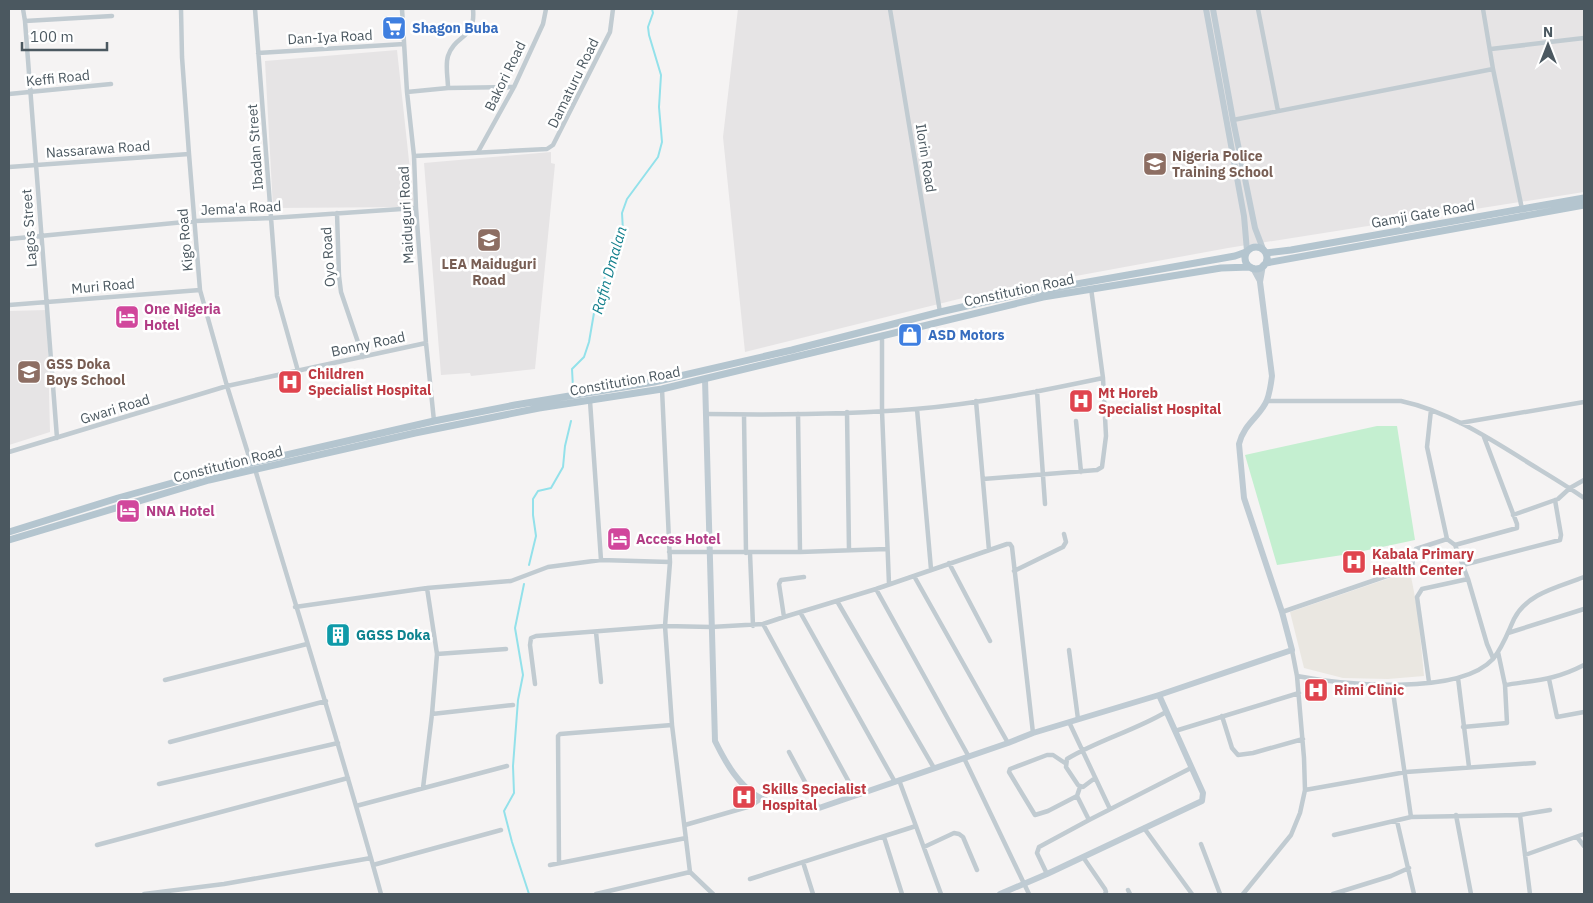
<svg xmlns="http://www.w3.org/2000/svg" width="1593" height="903" viewBox="0 0 1593 903" font-family="'IBM Plex Sans',sans-serif">
<rect width="100%" height="100%" fill="#f5f3f3"/>
<path fill="#eae7e1" d="M1410,571L1418,613L1424,676L1388,679L1343,678L1304,668L1290,612Z"/>
<path fill="#e6e4e5" d="M738,9H1584V192L1228,248L983,293L745,352L723,137Z
M397,50L414,207L273,208L265,61Z
M551,152V163L555,164L535,369L471,376L470,373L441,375L424,163Z
M47,310L50,432L9,445V311Z"/>
<path fill="#c4efd0" d="M1377,426H1397L1415,540L1349,554L1277,565L1245,455Z"/>
<g fill="none" stroke-linecap="round" stroke-linejoin="round">
<path stroke="#93e1ea" stroke-width="2" d="M573,388L572,369L584,357L589,342L594,313L607,270L620,243L623,231L622,213L627,199L658,157L662,142L659,107L661,75L649,35L648,27L653,13L652,9
M529,565L536,536L533,515V499L538,491L551,488L563,467L565,446L571,421
M524,584L515,628L523,675L518,700L513,766L514,793L504,811L512,842L529,894"/>
<path stroke="#c1cbd1" stroke-width="4.5" d="M23,9L25,21L57,438
M181,9L182,57L189,154L200,290L227,386L251,463
M255,9L277,296L298,371
M402,9L407,92L414,156L416,208L426,343L434,421
M890,9L940,312
M1258,9L1278,111
M1483,9L1493,69L1522,209
M25,21L112,16
M1491,49L1584,38
M258,53L404,44
M448,88C448,78 445,65 448,56C455,34 476,40 473,9
M407,92L448,88L514,87
M9,94L111,84
M1233,120L1493,69
M478,152L514,87L543,24L546,9
M414,156L547,149L553,145L610,32L613,9
M9,167L189,154
M337,213L339,276L341,292L363,357
M9,239L195,221L271,218L416,208
M9,305L200,290
M882,335V411L889,584
M662,389L670,562L665,626L672,725L690,872L713,894
M1037,391L1045,504
M590,401L601,560
M976,401L989,550
M1267,401H1401C1448,411 1492,440 1532,465C1550,476 1567,486 1584,498
M917,409L931,569
M1431,410L1427,447L1447,539L1455,545L1468,579L1487,644L1493,658
M847,412L849,550
M706,414C775,415 846,415 915,409C978,404 1041,391 1103,378
M798,414L800,552
M744,415L746,553
M1076,421L1081,472
M1460,423L1584,402
M9,452L227,386L426,343
M255,469C297,611 342,752 381,894
M983,479L1097,470L1102,467L1106,436L1103,378L1091,288
M1513,515L1558,499L1570,488L1584,480
M1455,545L1517,528V524L1484,437
M669,552H800L887,549
M750,553L753,626
M949,563L990,641
M1463,565L1560,540L1561,535L1555,500
M1014,571L1063,547L1066,542L1064,534
M914,576L1008,743
M876,589L969,757
M837,601L934,768
M295,607L427,588L511,581L548,567L601,560L670,562
M800,612L895,782
M1282,612L1410,568L1412,567L1414,552L1416,549L1447,539
M784,617L779,584L781,580L804,577
M763,624L856,795
M596,632L601,682
M1508,633L1584,609
M1069,650L1078,719
M437,654L506,649
M1297,676C1344,685 1459,696 1493,659C1503,647 1508,632 1514,619C1527,593 1559,587 1584,577
M1458,678L1469,767
M1549,679L1557,717L1584,712
M165,680L307,644
M1429,682L1417,597L1422,589L1468,579
M535,684L530,645L531,638L536,636L665,626L711,627L763,624L784,617L876,589L1007,544H1010L1012,547L1033,733
M1392,685L1411,817
M1505,685C1537,680 1555,680 1584,665
M432,714L513,705
M1222,716L1232,748L1238,755L1253,753L1303,739
M1069,722L1110,809
M1463,727L1507,723L1505,685L1498,652
M1175,731L1299,693
M170,742L326,701
M789,752L819,808
M964,758L1029,894
M1065,763L1053,755H1047L1010,769L1009,772L1035,815L1048,811L1077,796
M1095,778L1083,787L1078,785L1066,767L1067,759C1098,740 1134,731 1166,712
M899,780L941,894
M159,784L338,743
M1080,787L1077,796L1089,820
M423,788L432,714L437,654L427,588
M1305,790L1406,772L1534,763
M356,806L507,766
M1456,815L1471,894
M1520,815L1530,894
M1397,821L1414,894
M685,825L751,806L761,799
M1144,828L1192,894
M1334,835L1411,817L1520,815L1550,810
M884,837L902,894
M1577,837L1584,846
M1201,844L1220,894
M97,845L348,778
M924,847L954,833L959,834L963,837L977,870
M1525,855L1584,834
M1083,857L1105,889L1106,892L1105,894
M803,862L813,894
M559,863L558,736L560,734L672,725
M373,865L501,830
M550,865L686,838
M1047,874L1037,853L1039,847L1089,820L1191,768
M750,879L916,826
M1128,890L1130,894
M144,894L224,884L371,858
M596,894L690,872
M1243,894L1291,835L1300,813L1305,790L1304,758L1297,676L1292,650
M1333,894L1391,876L1409,868"/>
<path stroke="#bfcbd3" stroke-width="6" d="M1206,9L1244,216L1247,251
M1213,9L1233,120L1255,228L1263,249
M1253,268L1260,281
M705,379L715,741C740,792 761,810 819,808L1008,743L1033,733L1159,695L1292,650L1282,612L1244,498L1239,444C1244,423 1261,416 1267,400C1270,392 1271,384 1272,376L1260,282L1263,265
M1000,894L1047,874L1202,801L1203,793L1159,695"/>
<path stroke="#b4c5cf" stroke-width="7" d="M1245 258a11 11 0 1 1 22 0a11 11 0 1 1-22 0Z
M1266,253L1291,250L1584,198
M1266,263L1584,205
M9,532L118,498L208,473L434,421L515,405L654,382L792,350L940,312L1020,294L1235,256L1246,252
M9,540L209,480L415,433L539,408L662,389L1043,297L1221,268L1250,267"/>
</g>
<defs>
<symbol id="supermarket-square" viewBox="-11 -11 22 22"><rect x="-9" y="-9" width="18" height="18" rx="4" fill="#3f7fe0" stroke="#fff"/><path d="M-6-5.5h2.5l.6 2H6L4.5 2H-2.5L-4.4-4H-6ZM-1.5 3.2a1.3 1.3 0 1 0 .1 0ZM3 3.2a1.3 1.3 0 1 0 .1 0Z" fill="#fff"/></symbol>
<symbol id="university-square" viewBox="-11 -11 22 22"><rect x="-9" y="-9" width="18" height="18" rx="4" fill="#8d6e63" stroke="#fff"/><path d="M0-5L7-2L0 1L-7-2ZM-4 1L0 2.5L4 1V4Q0 6-4 4Z" fill="#fff"/></symbol>
<symbol id="school-square" viewBox="-11 -11 22 22"><rect x="-9" y="-9" width="18" height="18" rx="4" fill="#8d6e63" stroke="#fff"/><path d="M0-5L7-2L0 1L-7-2ZM-4 1L0 2.5L4 1V4Q0 6-4 4Z" fill="#fff"/></symbol>
<symbol id="hotel-square" viewBox="-11 -11 22 22"><rect x="-9" y="-9" width="18" height="18" rx="4" fill="#d1479c" stroke="#fff"/><path d="M-6-4.5h1.5V1H6V5H4.5V3h-9V5H-6ZM-4 0a1.8 1.8 0 1 1 3.6 0ZM.5 0V-2.5h3Q6-2.5 6 0Z" fill="#fff"/></symbol>
<symbol id="shop-square" viewBox="-11 -11 22 22"><rect x="-9" y="-9" width="18" height="18" rx="4" fill="#3f7fe0" stroke="#fff"/><path d="M-5-2.5h2.3a2.7 3.5 0 0 1 5.4 0H5L5.5 6h-11ZM-1.5-2.5h3a1.5 2.3 0 0 0-3 0Z" fill="#fff"/></symbol>
<symbol id="hospital-square" viewBox="-11 -11 22 22"><rect x="-9" y="-9" width="18" height="18" rx="4" fill="#e0444e" stroke="#fff"/><path d="M-5-5h3v3.5h4V-5h3V5h-3V1.5h-4V5h-3Z" fill="#fff"/></symbol>
<symbol id="building-square" viewBox="-11 -11 22 22"><rect x="-9" y="-9" width="18" height="18" rx="4" fill="#0f9aa8" stroke="#fff"/><path d="M-4-6H4V6H1V3H-1V6H-4ZM-2.5-4.3h1.7v1.8h-1.7ZM.8-4.3h1.7v1.8H.8ZM-2.5-1h1.7V.8h-1.7ZM.8-1h1.7V.8H.8Z" fill="#fff"/></symbol>
</defs>
<g fill-rule="evenodd">
<use href="#supermarket-square" x="380" y="14" width="28" height="28"/>
<use href="#university-square" x="1141" y="150" width="28" height="28"/>
<use href="#school-square" x="475" y="226" width="28" height="28"/>
<use href="#hotel-square" x="113" y="303" width="28" height="28"/>
<use href="#shop-square" x="896" y="321" width="28" height="28"/>
<use href="#school-square" x="15" y="358" width="28" height="28"/>
<use href="#hospital-square" x="276" y="368" width="28" height="28"/>
<use href="#hospital-square" x="1067" y="387" width="28" height="28"/>
<use href="#hotel-square" x="114" y="497" width="28" height="28"/>
<use href="#hotel-square" x="605" y="525" width="28" height="28"/>
<use href="#hospital-square" x="1340" y="548" width="28" height="28"/>
<use href="#building-square" x="324" y="621" width="28" height="28"/>
<use href="#hospital-square" x="1302" y="676" width="28" height="28"/>
<use href="#hospital-square" x="730" y="783" width="28" height="28"/>
</g>
<g text-anchor="middle" dominant-baseline="central" stroke-width="5" stroke-linejoin="round" paint-order="stroke">
<g font-size="14" font-weight="bold" fill="#366cbe" stroke="#fff" text-anchor="start">
<text x="412" y="28">Shagon Buba</text>
<text x="928" y="335">ASD Motors</text>
</g>
<g font-size="14" fill="#4b5860" stroke="#fff">
<text transform="translate(330 37) rotate(-3)">Dan-Iya Road</text>
<text transform="translate(505 76) rotate(-64)">Bakori Road</text>
<text transform="translate(58 78) rotate(-6)">Keffi Road</text>
<text transform="translate(573 83) rotate(-64)">Damaturu Road</text>
<text transform="translate(255 147) rotate(-94)">Ibadan Street</text>
<text transform="translate(98 149) rotate(-4)">Nassarawa Road</text>
<text transform="translate(926 158) rotate(81)">Ilorin Road</text>
<text transform="translate(241 208) rotate(-3)">Jema'a Road</text>
<text transform="translate(1423 214) rotate(-10)">Gamji Gate Road</text>
<text transform="translate(406 215) rotate(-93)">Maiduguri Road</text>
<text transform="translate(29 228) rotate(-94)">Lagos Street</text>
<text transform="translate(185 240) rotate(-95)">Kigo Road</text>
<text transform="translate(328 257) rotate(-94)">Oyo Road</text>
<text transform="translate(103 286) rotate(-5)">Muri Road</text>
<text transform="translate(1019 290) rotate(-12)">Constitution Road</text>
<text transform="translate(368 344) rotate(-12)">Bonny Road</text>
<text transform="translate(625 381) rotate(-10)">Constitution Road</text>
<text transform="translate(115 409) rotate(-17)">Gwari Road</text>
<text transform="translate(228 464) rotate(-14)">Constitution Road</text>
</g>
<g font-size="14" font-weight="bold" fill="#785e54" stroke="#fff" text-anchor="start">
<text x="1172" y="156">Nigeria Police<tspan x="1172" dy="16">Training School</tspan></text>
<text x="489" y="264" text-anchor="middle">LEA Maiduguri<tspan x="489" dy="16">Road</tspan></text>
<text x="46" y="364">GSS Doka<tspan x="46" dy="16">Boys School</tspan></text>
</g>
<g font-size="14" font-weight="bold" fill="#b23c85" stroke="#fff" text-anchor="start">
<text x="144" y="309">One Nigeria<tspan x="144" dy="16">Hotel</tspan></text>
<text x="146" y="511">NNA Hotel</text>
<text x="636" y="539">Access Hotel</text>
</g>
<g font-size="14" font-weight="bold" fill="#be3a42" stroke="#fff" text-anchor="start">
<text x="308" y="374">Children<tspan x="308" dy="16">Specialist Hospital</tspan></text>
<text x="1098" y="393">Mt Horeb<tspan x="1098" dy="16">Specialist Hospital</tspan></text>
<text x="1372" y="554">Kabala Primary<tspan x="1372" dy="16">Health Center</tspan></text>
<text x="1334" y="690">Rimi Clinic</text>
<text x="762" y="789">Skills Specialist<tspan x="762" dy="16">Hospital</tspan></text>
</g>
<g font-size="14" font-weight="bold" fill="#0d838f" stroke="#fff" text-anchor="start">
<text x="356" y="635">GGSS Doka</text>
</g>
<g font-size="15" font-style="italic" fill="#127f8c" stroke="#fff">
<text transform="translate(609 270) rotate(-74)">Rafin Dmalan</text>
</g>
</g>
<rect width="1593" height="903" fill="none" stroke="#4b5860" stroke-width="20"/>
<g transform="translate(1548 45)" stroke="#ffffff" stroke-width="4" paint-order="stroke">
<path d="M0-4L9 19L0 12L-9 19Z" fill="#4b5860"/>
<text y="-8" font-size="14" font-weight="bold" text-anchor="middle" fill="#4b5860">N</text>
</g>
<path d="M22 42v8h85v-8" fill="none" stroke="#4b5860" stroke-width="2.5"/>
<text x="30" y="42" font-size="15" fill="#4b5860" stroke="#ffffff" stroke-width="4" paint-order="stroke">100 m</text>
</svg>
